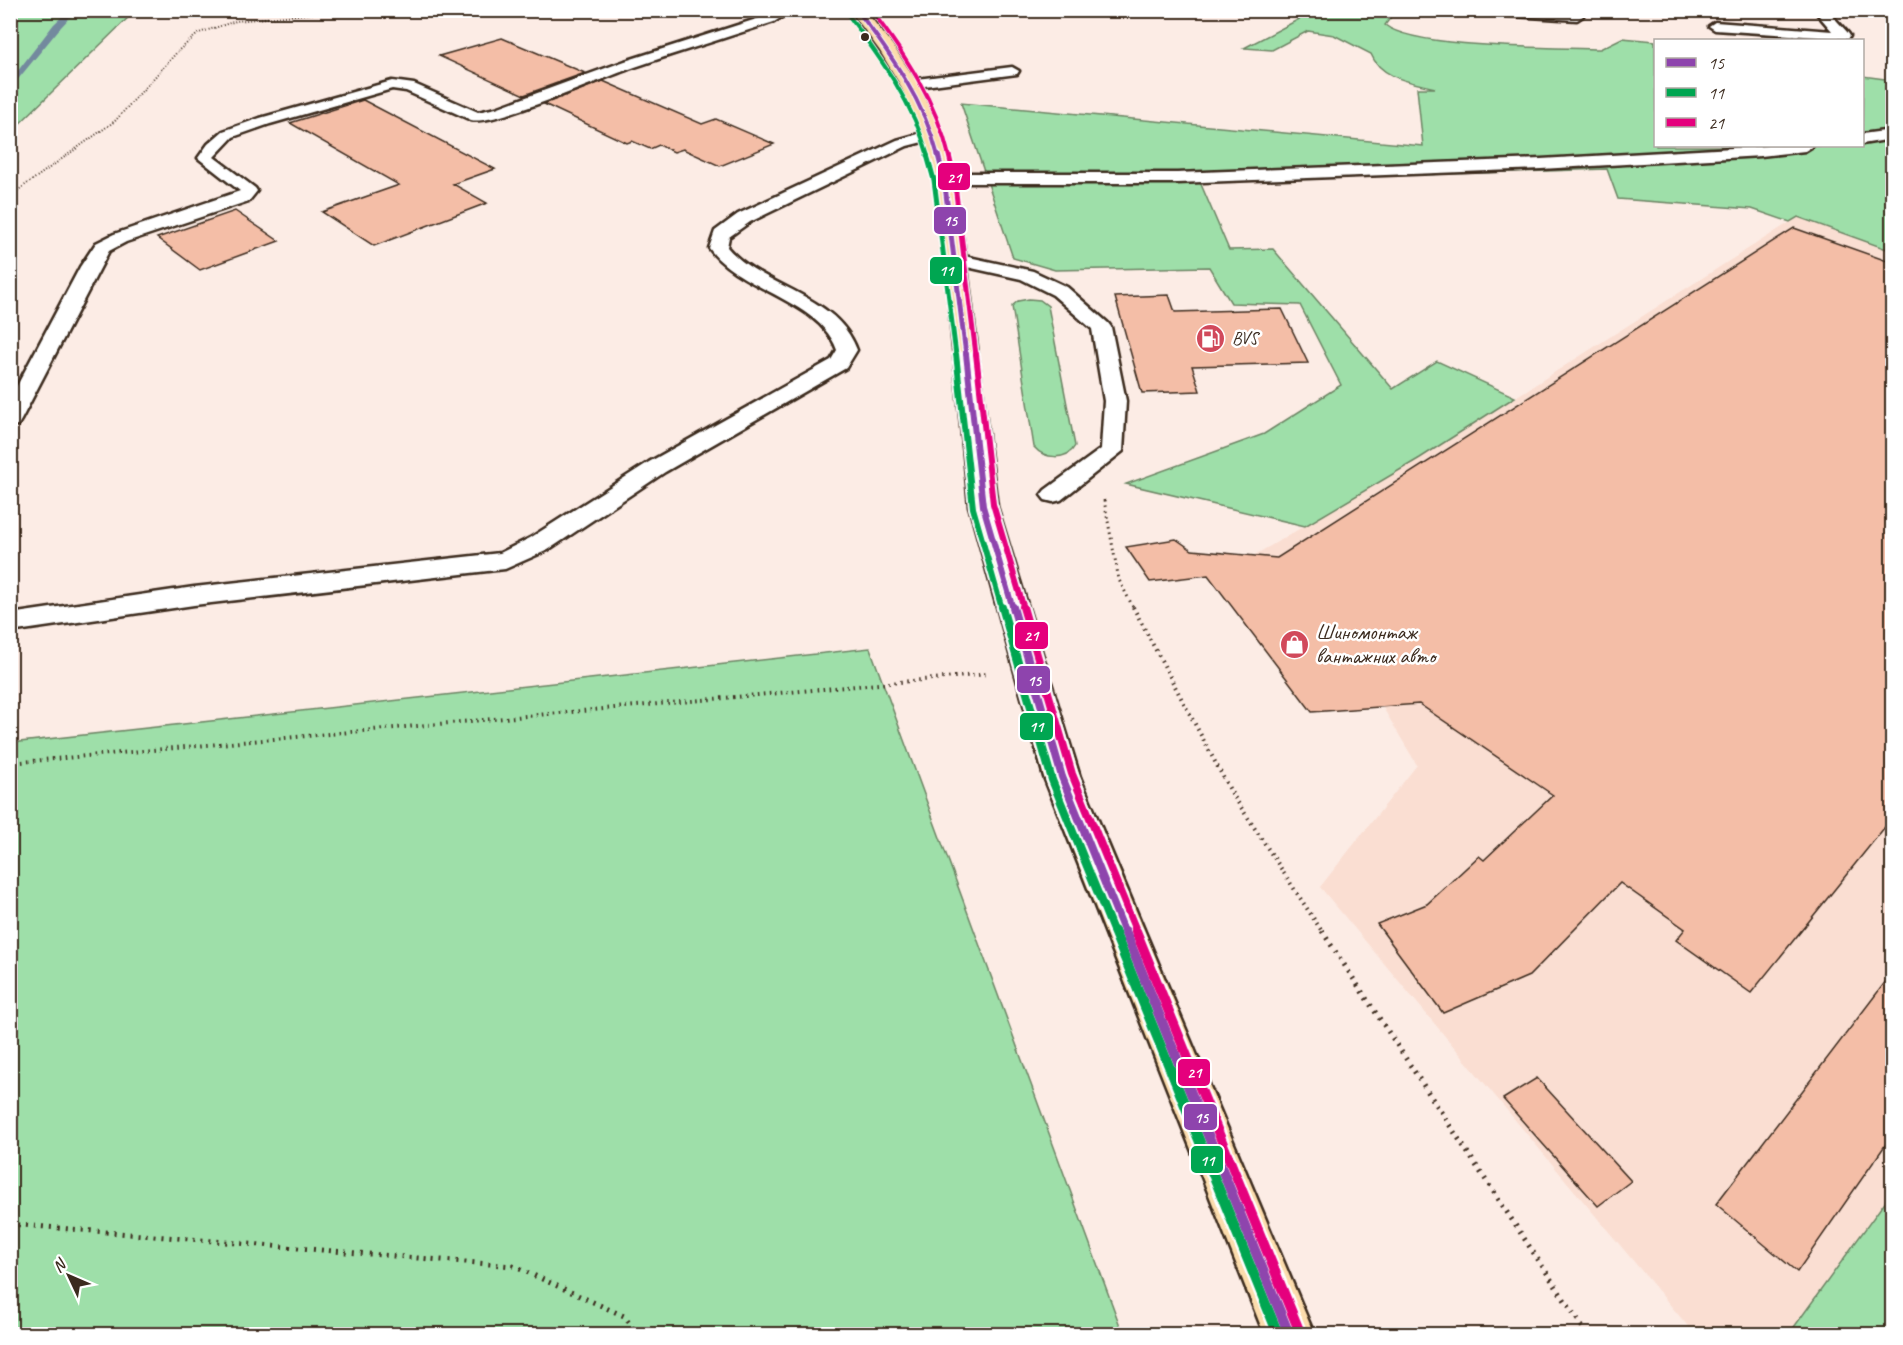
<svg xmlns="http://www.w3.org/2000/svg" width="1903" height="1345" viewBox="0 0 1903 1345" font-family="Caveat,sans-serif">
<rect width="100%" height="100%" fill="#fcece5"/>
<filter id="ink" filterUnits="userSpaceOnUse"><feTurbulence type="fractalNoise" baseFrequency=".0167" numOctaves="2"/><feDisplacementMap in="SourceGraphic" scale="12" xChannelSelector="R" yChannelSelector="G"/><feConvolveMatrix kernelMatrix="1 2 1 2 8 2 1 2 1" color-interpolation-filters="sRGB"/></filter>
<g filter="url(#ink)">
<path fill="#faded2" d="M1798,217L1892,251V1192L1789,1334H1704L1692,1331L1320,887L1417,765L1382,706L1253,556L1420,458Z"/>
<path fill="#9edfa9" stroke="#6c8464" stroke-width="1.5" d="M11,10H135V11L11,132Z
M1339,11H1366L1391,17L1385,25C1415,49 1556,47 1600,49L1622,38L1655,41L1656,146H1862L1863,76L1892,80V251L1798,217L1790,222L1752,209L1618,199L1607,169L1200,182L1229,250L1273,249L1393,389L1437,361L1515,397L1420,458L1305,526L1126,484L1264,434L1341,385L1300,305L1231,303L1209,267L1055,270L1013,258L961,103L1423,146L1417,88H1435C1412,82 1381,79 1371,54L1334,35L1308,31L1272,50L1244,48L1305,16Z
M1029,299L1040,300L1048,306L1075,446C1067,461 1044,459 1034,447L1012,306L1018,301Z
M870,648L1123,1334H11V743Z
M1892,1192V1334H1789Z"/>
<g fill="none" stroke-linecap="round" stroke-linejoin="round">
<path fill="#73899e" fill-rule="evenodd" d="M69,10H77L60,28L10,89V81L54,24Z"/>
</g>
<path fill="#f4bea7" stroke="#3b2a1e" stroke-width="1.5" d="M502,38L585,73L524,95L439,56Z
M603,81L702,124L716,119L774,144L720,166L683,149L674,152L659,145L650,149L632,141L627,143L544,104Z
M363,100L495,169L453,184L487,203L374,246L322,212L399,185L290,123Z
M235,211L279,241L200,270L157,238Z
M1794,228L1893,263V817L1751,993L1676,940L1685,929L1620,883L1529,976L1443,1013L1377,924L1427,904L1479,856L1484,860L1553,795L1419,704L1312,712L1208,575L1150,582L1126,547L1176,539L1192,550L1277,558Z
M1169,295L1175,312L1282,309L1308,363L1192,366L1200,391L1142,393L1115,297Z
M1893,972V1134L1797,1272L1716,1204Z
M1537,1078L1631,1181L1598,1206L1503,1099Z"/>
<g fill="none" stroke-linecap="round" stroke-linejoin="round">
<defs>
<path id="lane" d="M777,10H793L774,22C728,37 681,51 635,67C605,77 494,126 471,120L406,91L392,89L270,124L233,137L214,157L255,188L257,191L249,201L126,242L109,251L21,420L18,425L10,426V399L80,267L96,243L114,234L240,191L198,158L208,144L223,131L260,118L392,81L414,84L478,112L496,108L625,61L766,16Z
M1475,10H1581L1583,16L1577,20L1481,14Z
M1814,10H1827L1848,33L1850,36L1848,39L1715,30L1709,26L1715,22L1832,31Z
M1012,67L1019,71L1017,74L909,88L902,84L909,80Z
M933,130L938,132L941,135L938,138L907,146L750,222L729,237L727,247C763,289 836,293 857,350L846,368L665,472L548,550L505,569L194,605L10,632V614L194,587L500,553L530,538L649,462L831,360L837,350C820,300 738,290 709,248L715,231L738,214L897,140Z
M1892,130V139L1862,144V134Z
M1768,146H1813L1805,151L1761,156L1541,169L1177,183H944L936,178L944,173H1177L1541,159Z
M955,254L1033,271L1067,287L1108,323L1111,327L1126,401L1123,451L1061,500L1053,502L1045,500L1041,495L1045,490L1101,449L1104,401L1092,329L1053,295L1021,279L949,263L946,259L949,255Z"/>
<path id="primary" d="M850,10H865L893,46L918,84L942,135L954,178L966,259L997,506L1080,777L1314,1334H1264L1044,777L969,506L944,259L934,178L924,135L900,84L880,51Z"/>
</defs>
<use href="#lane" stroke="#3b2a1e" stroke-width="5"/>
<use href="#primary" stroke="#3b2a1e" stroke-width="5"/>
<path stroke="#3b2a1e" stroke-width="2" stroke-dasharray="1 2" stroke-linecap="butt" d="M10,196L115,121L179,50L199,33L236,21L346,10"/>
<path stroke="#3b2a1e" stroke-width="3" stroke-dasharray="1.5 4" stroke-linecap="butt" d="M1104,500L1119,580L1134,609"/>
<path stroke="#3b2a1e" stroke-width="4" stroke-dasharray="1.5 4.5" stroke-linecap="butt" d="M1133,607L1231,792L1323,933
M10,763L988,674"/>
<path stroke="#3b2a1e" stroke-width="5" stroke-dasharray="2 6" stroke-linecap="butt" d="M1322,931L1587,1334
M10,1224L513,1266L624,1316L637,1334"/>
<use href="#lane" fill="#fff" fill-rule="evenodd"/>
<use href="#primary" fill="#fcdcac" fill-rule="evenodd"/>
<defs>
<path id="bus-1-far4" d="M857,10C891,55 924,101 938,156"/>
<path id="bus-1-far3" d="M938,155L944,178L966,355"/>
<path id="bus-1-far2" d="M966,354L983,506L1013,609"/>
<path id="bus-1-far1" d="M1013,607L1062,777L1125,933"/>
<path id="bus-1" d="M1125,931L1289,1334"/>
<path id="bus-2-far4" d="M849,16C881,59 913,103 928,156"/>
<path id="bus-2-far3" d="M927,155L934,180L956,355"/>
<path id="bus-2-far2" d="M956,354L973,508L1002,609"/>
<path id="bus-2-far1" d="M1002,607L1052,780L1114,933"/>
<path id="bus-2" d="M1114,931L1278,1334"/>
<path id="bus-3-far4" d="M871,10C905,55 936,101 949,156"/>
<path id="bus-3-far3" d="M949,155L954,177L976,355"/>
<path id="bus-3-far2" d="M976,354L993,504L1024,609"/>
<path id="bus-3-far1" d="M1023,607L1072,774L1137,933"/>
<path id="bus-3" d="M1136,931L1299,1330"/>
</defs>
<use href="#bus-1-far4" stroke="#fff" stroke-width="6"/>
<use href="#bus-1-far3" stroke="#fff" stroke-width="8"/>
<use href="#bus-1-far2" stroke="#fff" stroke-width="10"/>
<use href="#bus-1-far1" stroke="#fff" stroke-width="13"/>
<use href="#bus-1" stroke="#fff" stroke-width="15"/>
<use href="#bus-2-far4" stroke="#fff" stroke-width="6"/>
<use href="#bus-2-far3" stroke="#fff" stroke-width="8"/>
<use href="#bus-2-far2" stroke="#fff" stroke-width="10"/>
<use href="#bus-2-far1" stroke="#fff" stroke-width="13"/>
<use href="#bus-2" stroke="#fff" stroke-width="15"/>
<use href="#bus-3-far4" stroke="#fff" stroke-width="6"/>
<use href="#bus-3-far3" stroke="#fff" stroke-width="8"/>
<use href="#bus-3-far2" stroke="#fff" stroke-width="10"/>
<use href="#bus-3-far1" stroke="#fff" stroke-width="13"/>
<use href="#bus-3" stroke="#fff" stroke-width="15"/>
<use href="#bus-1-far4" stroke="#8e44ad" stroke-width="4"/>
<use href="#bus-1-far3" stroke="#8e44ad" stroke-width="5"/>
<use href="#bus-1-far2" stroke="#8e44ad" stroke-width="6"/>
<use href="#bus-1-far1" stroke="#8e44ad" stroke-width="8"/>
<use href="#bus-1" stroke="#8e44ad" stroke-width="10"/>
<use href="#bus-2-far4" stroke="#00a651" stroke-width="4"/>
<use href="#bus-2-far3" stroke="#00a651" stroke-width="5"/>
<use href="#bus-2-far2" stroke="#00a651" stroke-width="6"/>
<use href="#bus-2-far1" stroke="#00a651" stroke-width="8"/>
<use href="#bus-2" stroke="#00a651" stroke-width="10"/>
<use href="#bus-3-far4" stroke="#e5007d" stroke-width="4"/>
<use href="#bus-3-far3" stroke="#e5007d" stroke-width="5"/>
<use href="#bus-3-far2" stroke="#e5007d" stroke-width="6"/>
<use href="#bus-3-far1" stroke="#e5007d" stroke-width="8"/>
<use href="#bus-3" stroke="#e5007d" stroke-width="10"/>
</g>
</g>
<defs>
<symbol id="fuel-disc" viewBox="-11 -11 22 22"><circle r="9.5" fill="#d1495b" stroke="#fff"/><path d="M-5.5-6h7V0h2V4h1.3V-2.5L3-4.5l.8-.8L6-3V5H2.5V1h-1V6h-7ZM-4.2-4.7v3.2H.2V-4.7Z" fill="#fff"/></symbol>
<symbol id="shop-disc" viewBox="-11 -11 22 22"><circle r="9.5" fill="#d1495b" stroke="#fff"/><path d="M-5-2.5h2.3a2.7 3.5 0 0 1 5.4 0H5L5.5 6h-11ZM-1.5-2.5h3a1.5 2.3 0 0 0-3 0Z" fill="#fff"/></symbol>
</defs>
<g fill-rule="evenodd">
<use href="#fuel-disc" x="1194" y="322" width="33" height="33"/>
<use href="#shop-disc" x="1278" y="628" width="33" height="33"/>
</g>
<circle fill="#3b2a1e" stroke="#fff" stroke-width="2" cx="865" cy="37" r="5"/>
<g text-anchor="middle" dominant-baseline="central" stroke-width="5" stroke-linejoin="round" paint-order="stroke">
<g font-size="18" fill="#3b2a1e" stroke="#fff" text-anchor="start">
<text x="1232" y="338">BVS</text>
</g>
<g font-size="21" fill="#3b2a1e" stroke="#fff" text-anchor="start">
<text x="1316" y="632">Шиномонтаж<tspan x="1316" dy="24">вантажних авто</tspan></text>
</g>
</g>
<g stroke="#fff" stroke-width="2">
<rect x="937" y="162" width="34" height="29" rx="6" fill="#e5007d"/>
<rect x="933" y="206" width="34" height="29" rx="6" fill="#8e44ad"/>
<rect x="929" y="256" width="34" height="29" rx="6" fill="#00a651"/>
<rect x="1014" y="621" width="35" height="29" rx="6" fill="#e5007d"/>
<rect x="1016" y="665" width="35" height="29" rx="6" fill="#8e44ad"/>
<rect x="1019" y="712" width="35" height="29" rx="6" fill="#00a651"/>
<rect x="1177" y="1058" width="34" height="29" rx="6" fill="#e5007d"/>
<rect x="1183" y="1103" width="35" height="28" rx="6" fill="#8e44ad"/>
<rect x="1190" y="1145" width="34" height="29" rx="6" fill="#00a651"/>
</g>
<g font-size="16" text-anchor="middle" font-weight="bold" fill="#fff">
<text x="954" y="183">21</text>
<text x="950" y="226">15</text>
<text x="946" y="276">11</text>
<text x="1031" y="641">21</text>
<text x="1034" y="686">15</text>
<text x="1036" y="732">11</text>
<text x="1194" y="1078">21</text>
<text x="1201" y="1123">15</text>
<text x="1207" y="1166">11</text>
</g>
<rect width="1903" height="1345" fill="none" stroke="#fff" stroke-width="36"/>
<rect x="18" y="18" width="1867" height="1309" fill="none" stroke="#3b2a1e" stroke-width="2" filter="url(#ink)"/>
<rect x="1654" y="39" width="210" height="108" fill="#ffffff" stroke="#b1aaa5" stroke-width="1.5"/>
<rect x="1666" y="58" width="30" height="9" fill="#8e44ad" stroke="#b1aaa5" stroke-width="1.5"/>
<text x="1708" y="69" font-size="18" fill="#3b2a1e">15</text>
<rect x="1666" y="88" width="30" height="9" fill="#00a651" stroke="#b1aaa5" stroke-width="1.5"/>
<text x="1708" y="99" font-size="18" fill="#3b2a1e">11</text>
<rect x="1666" y="118" width="30" height="9" fill="#e5007d" stroke="#b1aaa5" stroke-width="1.5"/>
<text x="1708" y="129" font-size="18" fill="#3b2a1e">21</text>
<g transform="translate(69 1276) rotate(314)" stroke="#ffffff" stroke-width="4.5" paint-order="stroke">
<path d="M0-4.5L10 22L0 15L-10 22Z" fill="#3b2a1e"/>
<text y="-9" font-size="16" font-weight="bold" text-anchor="middle" fill="#3b2a1e">N</text>
</g>
</svg>
